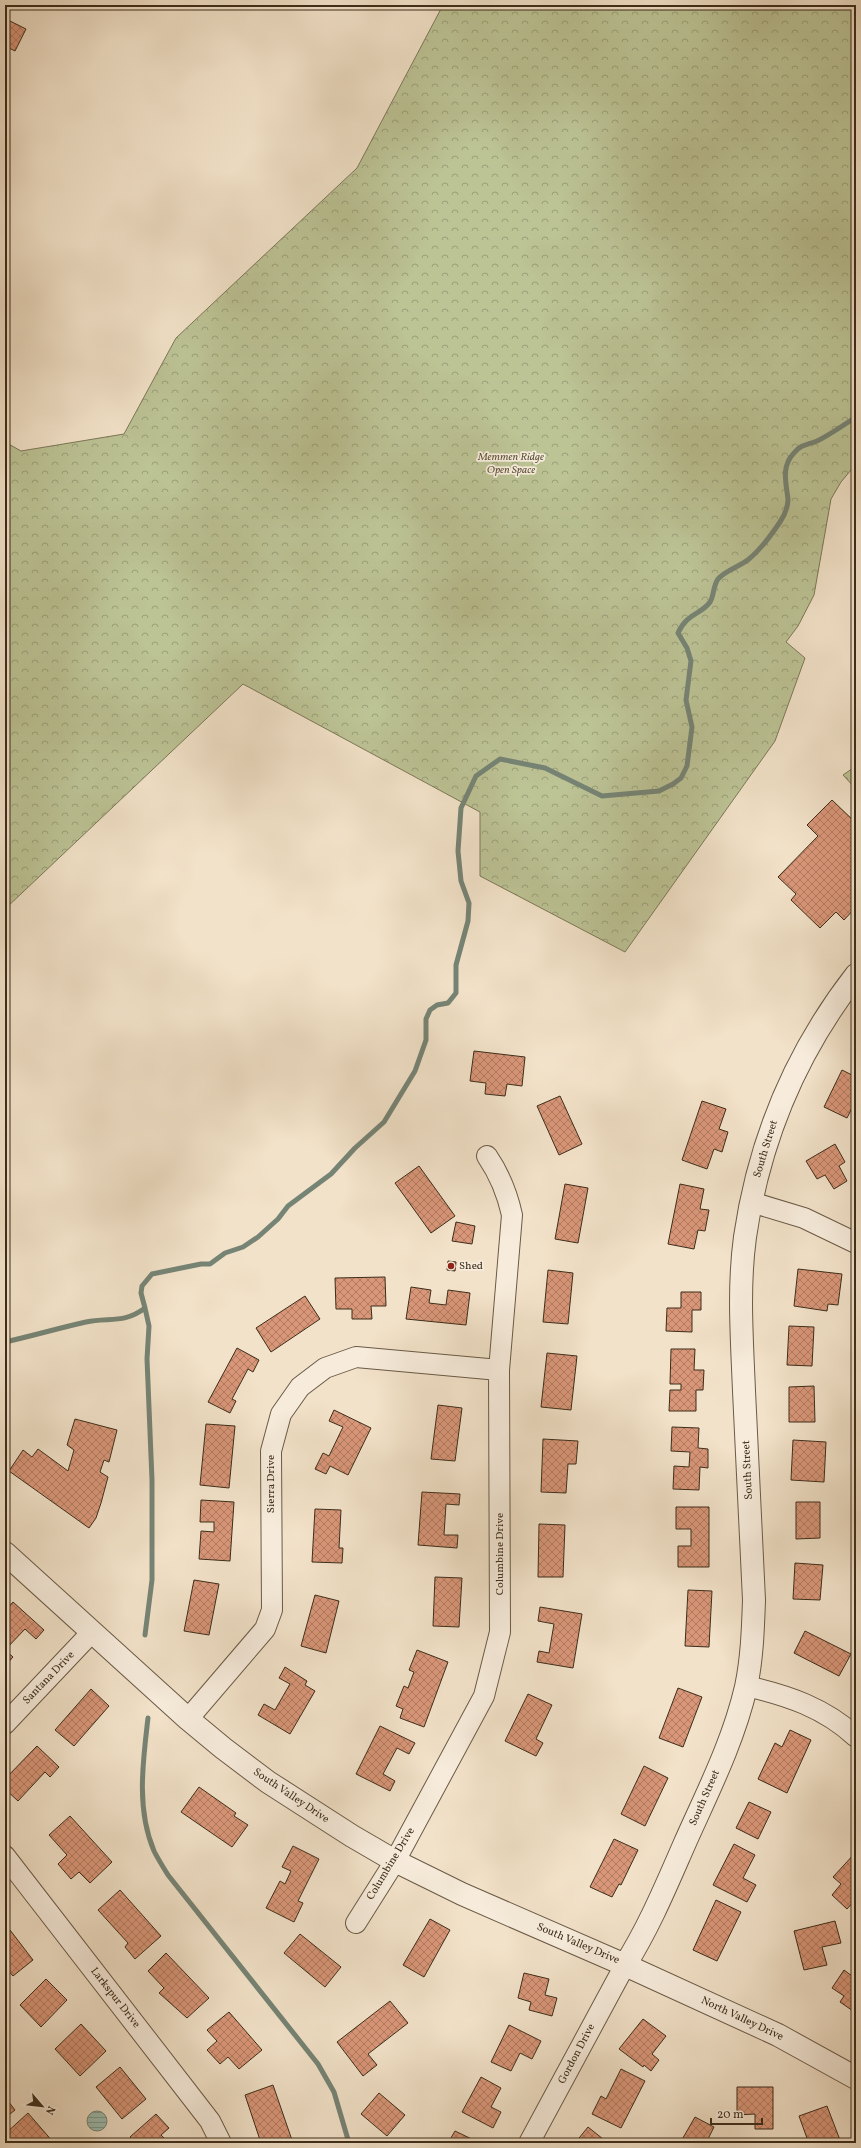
<svg xmlns="http://www.w3.org/2000/svg" width="861" height="2148" viewBox="0 0 861 2148" font-family="Vollkorn,serif">
<defs>
<pattern id="park-crowns" width="20" height="18" patternUnits="userSpaceOnUse"><rect width="20" height="18" fill="#bcc395"/><path d="M2 6a3 3 0 1 1 6 0M12 15a3 3 0 1 1 6 0" fill="none" stroke="#9a9f79"/></pattern>
<pattern id="water-rules" width="6" height="5" patternUnits="userSpaceOnUse"><rect width="6" height="5" fill="#9cbeb2"/><path d="M0 2.5h6" fill="none" stroke="#809b90"/></pattern>
<pattern id="building-cross-hatch" width="8" height="8" patternUnits="userSpaceOnUse"><rect width="8" height="8" fill="#d99678"/><path d="M0 0l8 8M0 8l8-8" fill="none" stroke="#b17b62"/></pattern>
</defs>
<rect width="100%" height="100%" fill="#f2e2c9"/>
<filter id="stains"><feTurbulence type="fractalNoise" baseFrequency=".005" numOctaves="4"/><feColorMatrix values="0 0 0 0 .2 0 0 0 0 .09 0 0 0 0 .02 0 0 0 .5 -.17"/></filter>
<radialGradient id="worn" r=".72"><stop offset=".6" stop-color="#630" stop-opacity="0"/><stop offset="1" stop-color="#630" stop-opacity=".3"/></radialGradient>
<path fill="url(#park-crowns)" stroke="#7c7858" d="M443,5H856V464L841,482L831,499L814,595L798,626L786,642L805,658L775,741L625,952L480,876V812L243,684L5,909V442L21,451L124,434L176,338L357,168Z
M856,766V789L843,775Z"/>
<path fill="url(#water-rules)" stroke="#768475" d="M87 2121a10 10 0 1 1 20 0a10 10 0 1 1-20 0Z"/>
<g fill="none" stroke-linecap="round" stroke-linejoin="round">
<path stroke="#768475" stroke-width="5" d="M145,1308L149,1326L147,1359L152,1480V1580L145,1635
M5,1342C32,1336 59,1328 86,1322C109,1317 124,1324 145,1308L141,1293L142,1286L152,1274L201,1264H210L225,1253L243,1247L258,1237L278,1219L288,1206L331,1174L355,1148L384,1122L415,1071L426,1040V1019L430,1010L437,1005L448,1003L456,993V965L468,921L469,903L461,881L458,851L461,808L476,776L500,759L545,768L602,796L659,791L673,784L681,778L687,766L692,727L686,700L691,661L687,648L678,633C687,613 702,614 710,602C714,596 713,586 718,579C726,570 739,567 749,559C760,550 772,534 780,522C784,516 788,507 788,499C786,483 781,466 794,453C801,444 807,445 817,441C826,437 847,423 856,417
M148,1718C143,1761 136,1809 154,1851C158,1859 163,1867 168,1875L318,2064L334,2092L349,2143"/>
</g>
<path fill="url(#building-cross-hatch)" stroke="#3c2d1a" d="M6,19L26,29L15,51L5,46Z
M832,800L856,823V907L844,920L836,912L820,928L791,900L796,894L778,877L818,836L807,825Z
M474,1051L525,1057L522,1086L507,1084L505,1096L485,1094L486,1083L470,1081Z
M842,1070L856,1077V1100L847,1118L824,1107Z
M560,1096L582,1144L559,1155L537,1106Z
M702,1101L726,1109L719,1129L728,1132L722,1152L714,1149L707,1169L682,1160Z
M835,1144L845,1162L839,1166L847,1181L834,1189L825,1175L817,1179L806,1161Z
M419,1166L455,1216L431,1233L395,1183Z
M565,1184L588,1188L578,1243L555,1239Z
M680,1184L704,1189L700,1209L709,1210L705,1231L698,1230L694,1249L668,1244Z
M456,1222L475,1226L472,1244L452,1241Z
M448,1261L456,1262L455,1271L447,1270Z
M798,1269L842,1274L838,1305L828,1304L827,1311L794,1306Z
M548,1270L573,1273L568,1324L543,1322Z
M385,1277L386,1306H371L372,1319H352V1309H336L335,1278Z
M411,1287L431,1290L429,1303L446,1305L448,1290L470,1293L466,1325L406,1319Z
M681,1292H701V1310H692V1332L666,1331L667,1308H681Z
M305,1296L320,1319L271,1352L256,1328Z
M789,1326L814,1327L812,1366L787,1365Z
M237,1348L259,1360L253,1372L248,1369L232,1399L236,1401L230,1413L208,1402Z
M671,1349H695L694,1370H704L703,1390H696V1411H669L670,1390H681V1384H670Z
M547,1353L577,1356L571,1410L541,1407Z
M814,1386L815,1422H789V1387Z
M438,1405L462,1408L455,1461L431,1459Z
M334,1410L371,1428L348,1475L330,1466L326,1474L315,1469L323,1453L329,1456L343,1427L329,1421Z
M75,1419L117,1430L109,1462L104,1460L100,1472L108,1477L101,1503L96,1518L89,1528L9,1471L23,1450L32,1457L38,1449L68,1471L74,1450L67,1445Z
M206,1424L235,1426L229,1488L200,1485Z
M672,1427L699,1428L698,1448L708,1449V1468L700,1467L699,1490L673,1489L674,1466L689,1467L690,1452L671,1451Z
M543,1439L578,1441L576,1464H568L566,1493L541,1492Z
M793,1440L826,1442L824,1482L791,1480Z
M422,1492L460,1494L459,1505L446,1504L444,1535H458L457,1548L418,1545Z
M201,1500L234,1502L230,1561L199,1559L201,1531L214,1532V1522H200Z
M796,1502H820V1538L796,1539Z
M676,1507H709V1567H678V1546H691V1529H676Z
M315,1509L341,1510L339,1548H343L342,1563L312,1562Z
M539,1524L565,1525L563,1577H538Z
M795,1563L823,1565L820,1600L793,1599Z
M435,1577L462,1578L459,1627L433,1626Z
M194,1580L219,1584L209,1635L184,1631Z
M688,1590L712,1591L709,1647L685,1646Z
M315,1595L339,1601L326,1653L301,1646Z
M13,1602L44,1630L36,1639L25,1629L5,1650L13,1657L5,1666V1611Z
M540,1607L582,1614L573,1668L537,1662L539,1651L549,1653L554,1624L538,1621Z
M805,1631L851,1654L839,1676L794,1653Z
M417,1650L448,1662L424,1727L400,1718L403,1709L396,1706L404,1686L408,1688L414,1672L409,1670Z
M285,1667L307,1681L305,1685L315,1691L290,1734L258,1715L264,1704L275,1710L290,1684L279,1678Z
M678,1688L702,1697L683,1747L659,1738Z
M91,1689L109,1706L74,1746L55,1730Z
M528,1694L552,1705L536,1739L543,1743L536,1756L505,1741Z
M380,1726L415,1743L409,1754L397,1748L383,1774L395,1781L390,1791L356,1774Z
M790,1730L811,1740L787,1793L758,1779L775,1743L782,1747Z
M37,1746L59,1767L50,1777L45,1772L18,1801L5,1789V1779Z
M644,1766L668,1778L645,1826L621,1814Z
M199,1787L236,1813L234,1816L248,1825L232,1847L181,1812Z
M749,1802L771,1812L758,1839L736,1828Z
M70,1816L112,1862L90,1883L79,1872L71,1879L58,1864L67,1855L49,1835Z
M614,1839L638,1850L621,1885L619,1884L612,1897L590,1887Z
M734,1844L755,1855L743,1878L756,1885L747,1902L713,1885Z
M293,1846L319,1859L298,1901L303,1903L294,1922L266,1908L280,1881L285,1884L291,1871L282,1867Z
M856,1852V1887L853,1890L856,1893V1899L847,1909L832,1895L841,1884L833,1877Z
M120,1890L161,1936L135,1959L125,1947L128,1943L98,1910Z
M716,1900L741,1912L717,1961L693,1950Z
M430,1919L450,1930L424,1977L403,1965Z
M835,1921L841,1943L822,1947L827,1965L804,1970L794,1931Z
M10,1930L33,1960L13,1976L5,1967V1934Z
M300,1934L341,1967L325,1987L284,1953Z
M166,1953L209,1998L187,2018L159,1993L164,1988L148,1971Z
M844,1970L856,1979V2013L840,2002L844,1996L832,1988Z
M524,1973L549,1979L545,1995L557,1998L552,2016L529,2010L531,2002L518,1998Z
M46,1979L67,2000L41,2027L20,2005Z
M390,2001L408,2023L368,2054L377,2065L363,2076L337,2042Z
M229,2012L262,2050L239,2069L228,2057L220,2064L207,2050L217,2041L207,2030Z
M643,2019L666,2036L652,2054L659,2060L651,2071L644,2065L643,2067L619,2049Z
M81,2024L106,2051L80,2076L55,2049Z
M509,2025L541,2041L532,2059L520,2053L511,2071L491,2062Z
M120,2067L146,2099L122,2119L96,2087Z
M621,2069L645,2081L621,2128L592,2114L601,2096L606,2099Z
M481,2077L501,2088L491,2107L501,2112L493,2128L462,2112Z
M273,2085L293,2143H261L245,2095Z
M737,2087H773V2129H755V2114L737,2115Z
M379,2093L405,2115L387,2136L361,2114Z
M5,2097L15,2110L5,2118Z
M827,2106L840,2140L842,2143H814L812,2140L808,2141L799,2116Z
M28,2113L54,2143H5V2134Z
M156,2114L169,2128L161,2135L169,2143H135L130,2137Z
M695,2117L714,2127L706,2143H680Z
M588,2127L608,2143H575Z
M455,2131L478,2142V2143H448Z"/>
<g fill="none" stroke-linecap="round" stroke-linejoin="round">
<defs>
<path id="minor" d="M751,1202L804,1218L856,1243
M746,1686C787,1695 825,1708 856,1737
M188,1719L265,1629L272,1610L271,1451L281,1414L300,1387L325,1368L356,1357L499,1370
M5,1724L92,1632
M5,1856L210,2121L221,2143
M356,1923L395,1861L484,1696L500,1632L499,1370L512,1215C507,1192 500,1175 487,1156
M529,2143L625,1965"/>
<path id="tertiary" d="M5,1553L188,1719L223,1748L268,1782L352,1836L395,1861L462,1894L625,1965L778,2035L856,2078
M625,1965C649,1927 666,1886 684,1845C707,1793 733,1743 746,1687C752,1659 753,1629 754,1600C750,1530 747,1460 744,1391C742,1340 738,1288 745,1237C759,1141 796,1052 856,975"/>
</defs>
<use href="#minor" stroke="#6a5a46" stroke-width="22"/>
<use href="#tertiary" stroke="#6a5a46" stroke-width="24"/>
<use href="#minor" stroke="#f7ecdc" stroke-width="20"/>
<use href="#tertiary" stroke="#f7ecdc" stroke-width="22"/>
</g>
<circle fill="#8f2418" stroke="#f7ecdc" stroke-width="1.5" cx="451" cy="1266" r="4"/>
<g text-anchor="middle" dominant-baseline="central" stroke-width="3.5" stroke-linejoin="round" paint-order="stroke">
<g font-size="11" font-style="italic" fill="#5c5239" stroke="#f7ecdc">
<text x="511" y="457">Memmen Ridge<tspan x="511" dy="13">Open Space</tspan></text>
</g>
<g font-size="11" fill="#3c2d1a" stroke="#f7ecdc">
<text transform="translate(766 1149) rotate(-73)">South Street</text>
<text transform="translate(748 1470) rotate(-93)">South Street</text>
<text transform="translate(271 1484) rotate(-90)">Sierra Drive</text>
<text transform="translate(500 1554) rotate(-90)">Columbine Drive</text>
<text transform="translate(49 1678) rotate(-46)">Santana Drive</text>
<text transform="translate(291 1796) rotate(34)">South Valley Drive</text>
<text transform="translate(705 1798) rotate(-66)">South Street</text>
<text transform="translate(391 1864) rotate(-59)">Columbine Drive</text>
<text transform="translate(578 1944) rotate(23)">South Valley Drive</text>
<text transform="translate(115 1998) rotate(52)">Larkspur Drive</text>
<text transform="translate(742 2019) rotate(25)">North Valley Drive</text>
<text transform="translate(577 2054) rotate(-62)">Gordon Drive</text>
</g>
<g font-size="11" fill="#3c2d1a" stroke="#f7ecdc" text-anchor="start">
<text x="459" y="1266">Shed</text>
</g>
</g>
<rect width="861" height="2148" fill="none" stroke="#f2e2c9" stroke-width="20"/>
<rect x="6" y="6" width="849" height="2136" fill="none" stroke="#3c2d1a" stroke-width="2"/>
<rect x="10" y="10" width="841" height="2128" fill="none" stroke="#3c2d1a"/>
<g transform="translate(42 2106) rotate(118)" stroke="#f7ecdc" stroke-width="3" paint-order="stroke">
<path d="M0-3L7 15L0 10L-7 15Z" fill="#3c2d1a"/>
<text y="-6" font-size="11" font-weight="bold" text-anchor="middle" fill="#3c2d1a">N</text>
</g>
<path d="M711 2118v6h51v-6" fill="none" stroke="#3c2d1a" stroke-width="2"/>
<text x="717" y="2118" font-size="12" fill="#3c2d1a" stroke="#f7ecdc" stroke-width="3" paint-order="stroke">20 m</text>
<rect width="100%" height="100%" filter="url(#stains)"/>
<rect width="100%" height="100%" fill="url(#worn)"/>
</svg>
